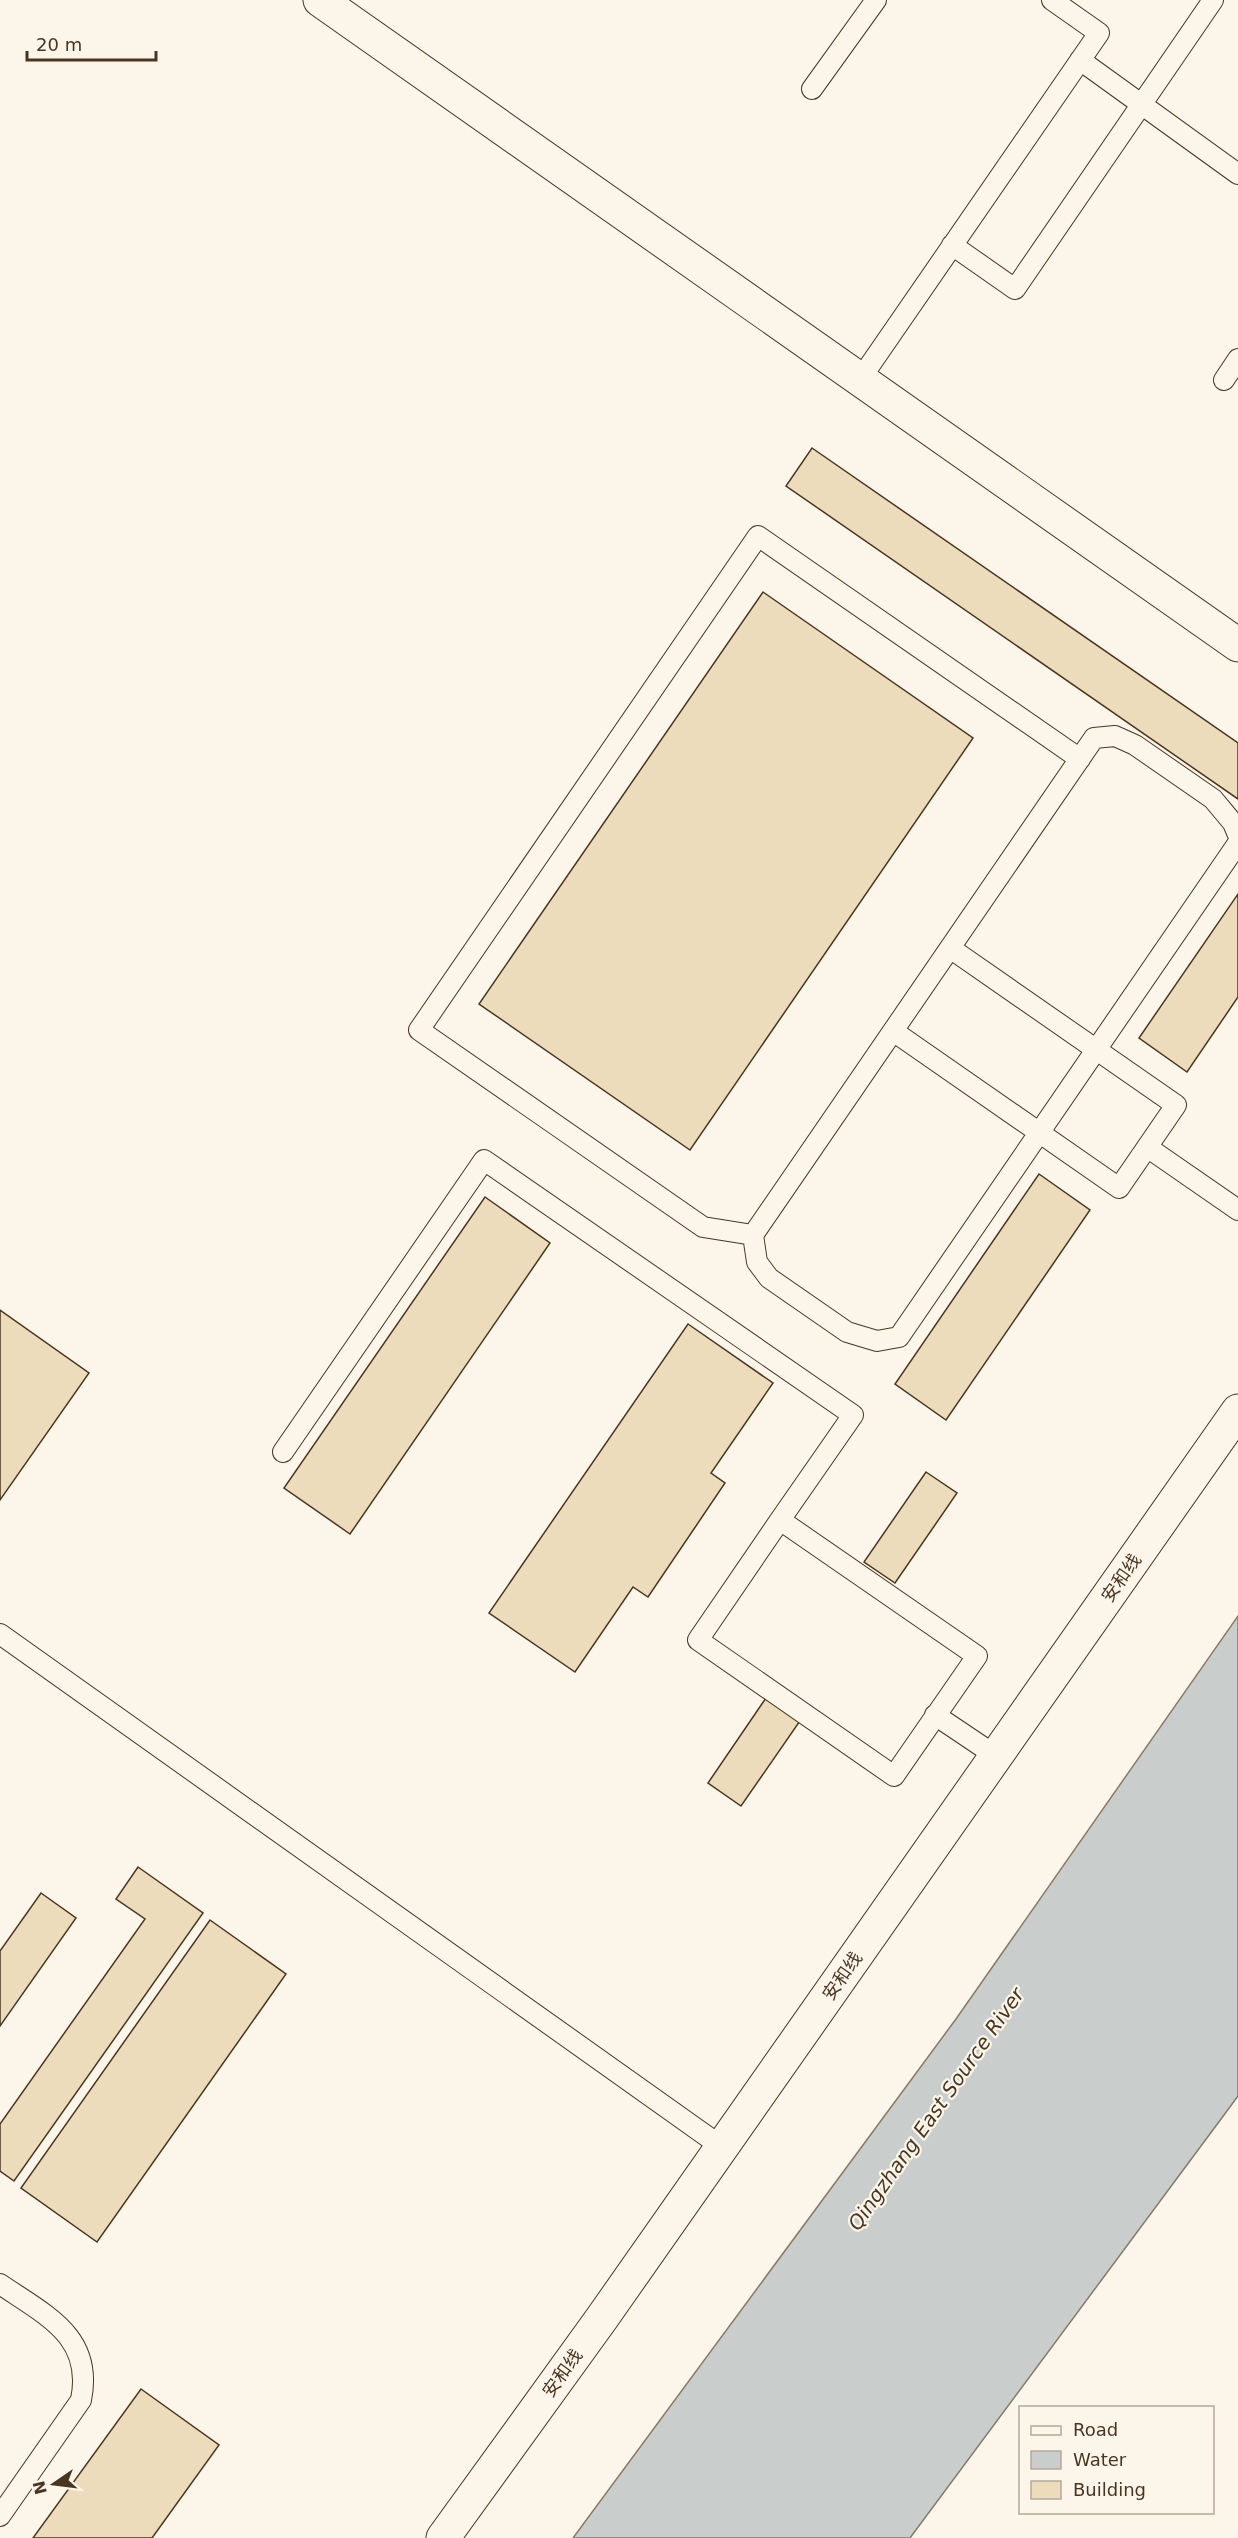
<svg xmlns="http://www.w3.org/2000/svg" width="1238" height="2538" viewBox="0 0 1238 2538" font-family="'DejaVu Sans','Noto Sans SC',sans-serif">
<rect width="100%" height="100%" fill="#fbf6e9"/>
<path fill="#c9cecd" stroke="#887966" stroke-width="1.5" d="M1238,1616V2096L1224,2115L910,2538H573L956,2019Z"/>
<path fill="#ecdcbc" stroke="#4a3520" stroke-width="1.5" d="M812,448L1238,743V799L786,486Z
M763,592L973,738L690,1150L479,1004Z
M1238,894V997L1187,1072L1139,1038Z
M1039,1174L1090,1210L946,1420L895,1384Z
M485,1197L550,1243L350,1534L284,1488Z
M0,1310L89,1373L0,1500Z
M688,1324L773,1383L711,1473L725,1483L648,1597L633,1587L575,1672L489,1613Z
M926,1472L957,1493L895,1583L864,1562Z
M768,1695L802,1718L741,1806L708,1783Z
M138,1867L203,1913L14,2181L0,2171V2124L145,1919L116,1899Z
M41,1893L76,1918L0,2026V1951Z
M210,1920L286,1974L97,2242L21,2188Z
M141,2389L219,2445L152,2538H33Z"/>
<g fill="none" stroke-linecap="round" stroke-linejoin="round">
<defs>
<path id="lane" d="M1080,60L1238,174
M812,89L876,0
M952,245L1015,289L1213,0
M861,378L1099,33L1052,0
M1224,380L1238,359
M1238,835L1233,823L1213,799L1135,745L1115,736L1094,738L753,1235L757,1262L769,1278L847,1332L877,1341L899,1337L1238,843
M893,1031L1119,1188L1176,1105L950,948
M1147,1147L1238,1210
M753,1235L703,1227L419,1030L758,536L1080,759
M283,1452L484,1160L853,1415L780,1520
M780,1520L977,1656L894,1776L698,1640Z
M0,1634L722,2147
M935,1715L996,1756
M0,2284C45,2315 94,2336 81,2400L0,2516"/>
<path id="secondary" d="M320,0L1238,645
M443,2538L602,2318L1238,1411"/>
</defs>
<use href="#lane" stroke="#4a3520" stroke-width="22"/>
<use href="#secondary" stroke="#4a3520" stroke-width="35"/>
<use href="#lane" stroke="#fbf6e9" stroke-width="20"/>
<use href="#secondary" stroke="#fbf6e9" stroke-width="33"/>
</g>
<g text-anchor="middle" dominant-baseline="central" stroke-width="4.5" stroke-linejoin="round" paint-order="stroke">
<g font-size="18" fill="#4a3520" stroke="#fbf6e9">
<text transform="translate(1121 1578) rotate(-55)">安和线</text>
<text transform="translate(842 1976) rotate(-55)">安和线</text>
<text transform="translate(562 2373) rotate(-54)">安和线</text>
</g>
<g font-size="20" font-style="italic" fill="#4a3520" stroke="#fbf6e9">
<text transform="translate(936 2109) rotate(-55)">Qingzhang East Source River</text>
</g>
</g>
<rect x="1019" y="2406" width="195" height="108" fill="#fbf6e9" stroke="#b4a999" stroke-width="1.5"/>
<rect x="1031" y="2426" width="30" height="9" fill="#fbf6e9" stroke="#b4a999" stroke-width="1.5"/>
<text x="1073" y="2436" font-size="18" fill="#4a3520">Road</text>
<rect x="1031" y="2451" width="30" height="18" fill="#c9cecd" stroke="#b4a999" stroke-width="1.5"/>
<text x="1073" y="2466" font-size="18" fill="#4a3520">Water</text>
<rect x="1031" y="2481" width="30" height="18" fill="#ecdcbc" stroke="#b4a999" stroke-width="1.5"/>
<text x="1073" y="2496" font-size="18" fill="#4a3520">Building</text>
<g transform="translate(54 2484) rotate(256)" stroke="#fbf6e9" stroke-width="4.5" paint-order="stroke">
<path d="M0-4.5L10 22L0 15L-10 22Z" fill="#4a3520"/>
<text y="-9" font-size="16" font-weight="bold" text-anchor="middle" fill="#4a3520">N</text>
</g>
<path d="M27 51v9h129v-9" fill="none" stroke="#4a3520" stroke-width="3"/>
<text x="36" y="51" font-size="18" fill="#4a3520" stroke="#fbf6e9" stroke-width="4.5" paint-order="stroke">20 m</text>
</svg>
